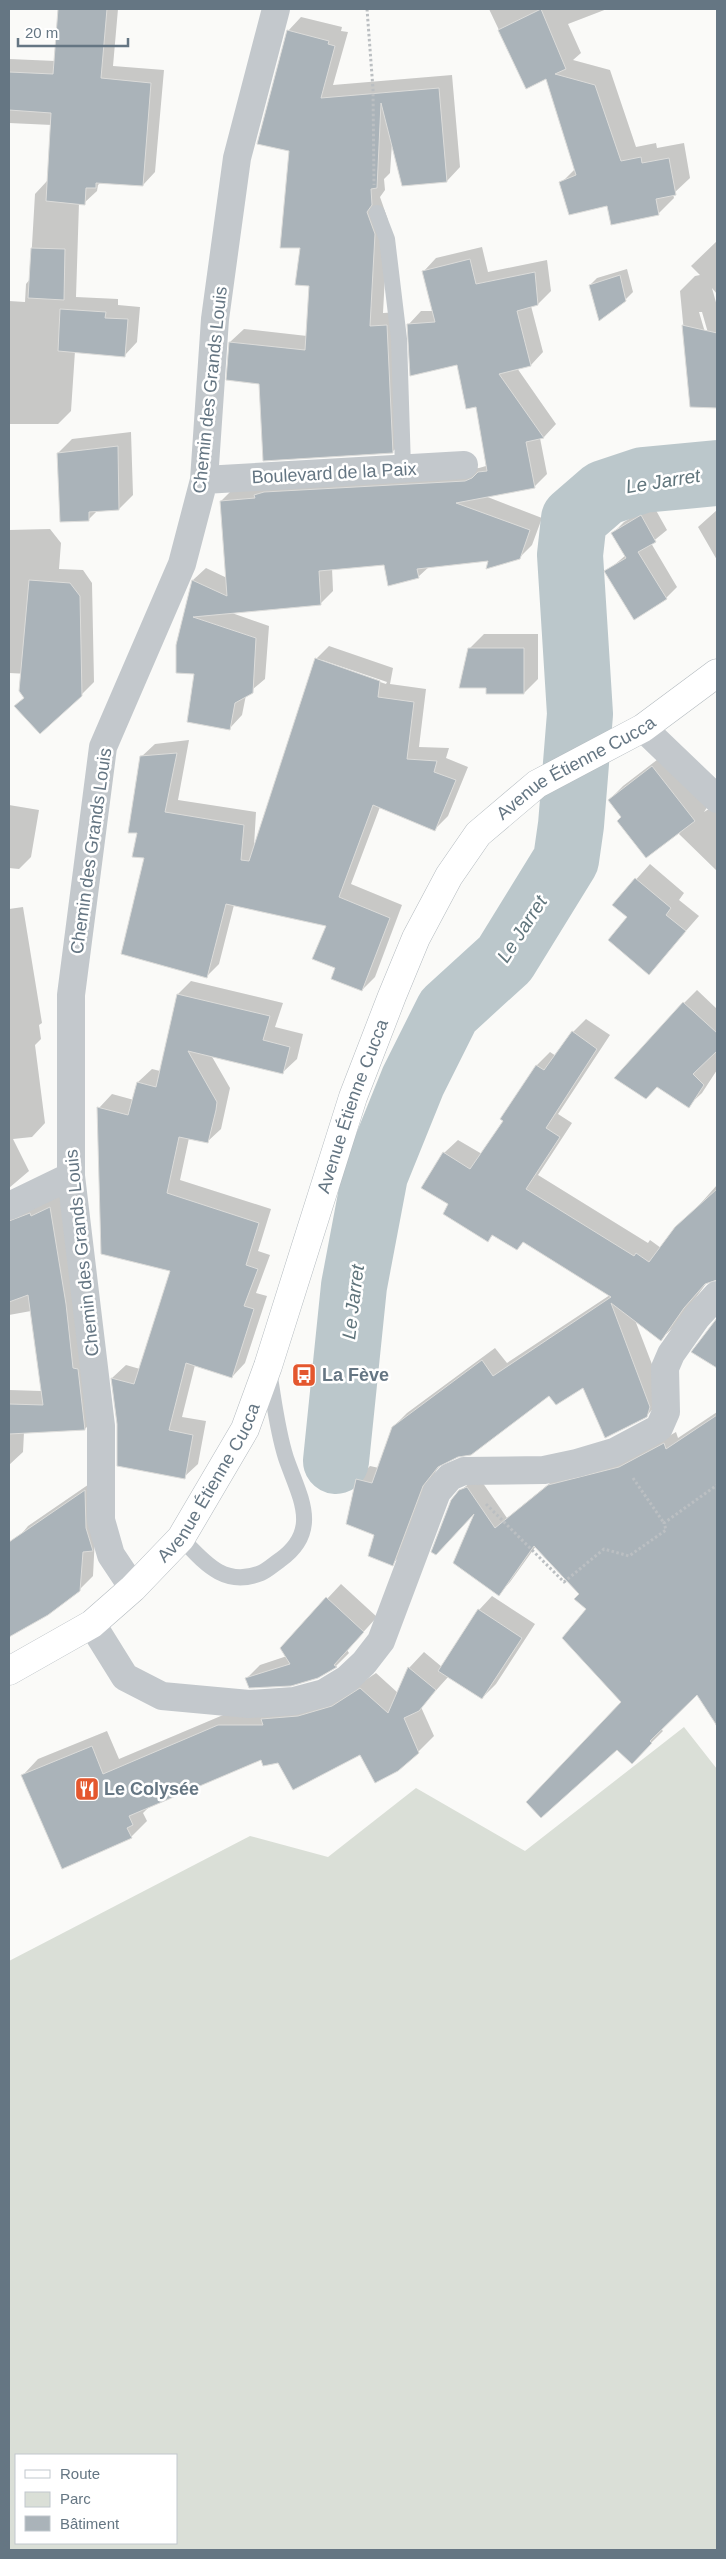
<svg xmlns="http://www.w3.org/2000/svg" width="726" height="2559" viewBox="0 0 726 2559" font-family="Helvetica,sans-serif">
<rect width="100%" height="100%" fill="#fafaf8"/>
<path fill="#dadfd7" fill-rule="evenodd" d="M684,1727L717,1769V2550H9V1961L250,1836L328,1857L416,1788L525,1851ZM16,2455H176V2543H16Z"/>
<path fill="#0003" fill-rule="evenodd" d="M59,9H118L113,66L164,70L155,172L143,185L101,182L98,185L97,191L84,203H79L76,297L118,299V305L140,307L137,342L125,355L75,351L71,411L58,424H9V301L25,302L26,284L30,279L35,194L47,181L52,125L9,123V59L56,61Z
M489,9H607L568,24L581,53L573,60L610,70L636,147L656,143L657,148L684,143L690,178L673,194L674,198L658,214L561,183L575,169L546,77L526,87Z
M301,17L342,27L341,31L348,32L333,85L452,75L460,167L447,181L392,143L390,173L384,179L385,190L380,197L388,220L383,313L400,312L406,439L392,452L230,342L244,329L307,336L310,284L301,247L290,150L288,31Z
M717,241V294L712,288L717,306V364L702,312H699L717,373V394L690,395L680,291L695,276L700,275L691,266Z
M482,247L488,272L547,260L551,291L538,304L531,306L543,352L531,365L517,368L556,424L544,437L540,438L547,474L534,487L485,496L542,518L532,545L519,558L430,566L418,577L385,564L332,568L333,591L320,604L229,612L269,626L265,679L246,695L242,715L230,728L177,645L193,580L206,568L227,578L221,501L234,488L278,480L479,468L486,466L477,406L458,364L409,324L421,311H433L424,271L436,258Z
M627,269L633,292L625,300L590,285L597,278Z
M131,432L133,495L119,509L98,510L89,519L58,453L72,439Z
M653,505L667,530L651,543L677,587L666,598L606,572L626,555L613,533L624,522Z
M717,510V560L698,527Z
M50,529L61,543L59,569L83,570L92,583L94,682L81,695L49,675L9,673V530Z
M484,634H538V679L524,693L487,686L469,649Z
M329,646L393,668L390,684L426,689L419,747L449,748L446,758L468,767L448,816L435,829L380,807L351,884L402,905L375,977L362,990L337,968L328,926L234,905L219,964L206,977L145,857L138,832L141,757L155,744L189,740L178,800L256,812L254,846L316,659ZM322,660L387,682L386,684L322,662Z
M666,753L708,806L704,812L717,804V871L679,834L683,828L623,817L609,800L623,786Z
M9,805L39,810L31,857L19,869L9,868Z
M650,864L684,893L679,900L699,916L649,973L629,917L614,904Z
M23,907L42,1023L39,1025L41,1039L35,1045L45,1123L32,1137L13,1139L29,1171L9,1188V909Z
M191,981L283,1003L275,1027L303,1034L297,1059L283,1072L211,1055L230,1088L221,1129L207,1142L189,1138L180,1180L271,1209L258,1251L270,1255L256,1293L267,1296L245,1363L232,1377L195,1365L182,1417L206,1421L198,1464L184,1477L118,1424L112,1378L126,1365L140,1369L172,1271L99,1108L112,1094L134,1100L138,1082L152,1069L160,1071L178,994Z
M697,990L717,1009V1070L702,1093L688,1106L684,1003Z
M586,1019L610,1035L558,1114L572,1123L538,1175L648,1243L650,1240L661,1248L717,1185V1279L708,1281L675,1326L661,1339L635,1320L663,1393L660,1402L646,1416L584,1386L550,1394L442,1463L436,1471L406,1551L392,1564L376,1535L357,1479L370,1466L379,1468L393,1427L407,1413L495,1348L507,1363L610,1295L524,1241L517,1249L494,1234L488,1240L450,1204L444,1153L458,1140L482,1154L505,1121L537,1065L550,1052L556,1056L573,1032Z
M63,1194L98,1415L85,1429L24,1432L23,1452L9,1465V1390L42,1391L31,1311L9,1315V1200Z
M717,1412V1729L704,1687L661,1729L663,1731L632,1762L623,1703L580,1594L536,1546L510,1582L499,1594L477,1511L460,1491L478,1476L507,1518L561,1474L632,1456L676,1432L678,1438Z
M98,1478L93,1576L79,1590L47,1614L9,1635V1581L11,1579L9,1578V1549L28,1526Z
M341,1584L377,1617L347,1650L349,1653L336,1666L317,1677L246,1679L260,1665L287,1656L281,1648Z
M492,1596L535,1624L496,1684L482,1698L449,1676L421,1707L434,1736L418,1752L262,1759L148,1808L143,1813L147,1821L131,1837L23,1775L38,1759L107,1731L119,1759L235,1710L349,1691L376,1673L398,1693L409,1668L424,1652L442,1667L479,1610Z"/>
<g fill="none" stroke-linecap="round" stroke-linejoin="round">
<path stroke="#bbc7cb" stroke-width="66" d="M336,1461L354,1286L375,1175L413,1081L448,1011L505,959L566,860L571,825L580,714L570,555L574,519L604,493L643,480L717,473"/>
</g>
<path fill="#aab3b9" stroke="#dcdcda" d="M58,9H107L101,78L151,83L143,186L96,183V188H86L85,205L46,201L51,113L9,110V72L53,74Z
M541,9L566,69L555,74L595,85L621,161L641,157L642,163L669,158L676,195L656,199L659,215L611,225L607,206L569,215L559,182L576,175L546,79L526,89L498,30Z
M287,30L329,41L328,44L335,46L321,98L439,88L447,182L402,186L381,103L377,188L371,189L372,205L367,212L375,234L370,326L387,325L393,453L263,461L259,384L226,380L229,342L305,350L309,286L295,285L300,248H280L289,151L257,144Z
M31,248L65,249L64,300L28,298Z
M470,259L476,284L535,272L538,305L517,311L531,366L499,374L544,438L526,442L535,488L456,503L530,530L520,559L486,569L488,561L417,569L419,578L388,586L384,565L319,571L321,605L193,617L256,638L253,693L235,703L230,730L187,722L194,674L176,673V645L192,580L227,596L220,501L255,498L254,495L264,492L465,481L472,478L478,472L487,471L476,407L466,409L457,365L410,376L407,324L435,322L422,271Z
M620,275L626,301L599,321L589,285Z
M60,309L106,312L105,318L128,319L125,357L58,351Z
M682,325L717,333V408L690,407Z
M118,446L119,510L89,512V521L60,522L57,453Z
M641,515L656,542L638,552L667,599L634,620L604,571L626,558L611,533Z
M29,580L70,583L80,596L82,696L40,734L14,706L24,698L19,691Z
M468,648H524V694H486V688H459Z
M315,658L380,681L378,697L414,702L407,759L437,761L434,772L456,780L435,831L373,805L339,897L390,918L362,991L331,979L335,968L312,959L326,926L226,904L207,978L121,954L144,858L132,857L137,833H128L140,756L177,753L165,812L244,825L241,860L249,861Z
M652,766L695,821L646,858L617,821L621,817L608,800Z
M635,878L671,908L666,915L686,931L649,975L608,940L627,917L612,905Z
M177,994L270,1016L263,1040L290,1047L283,1074L188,1051L217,1102L216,1110L208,1143L179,1137L167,1193L259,1223L246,1265L258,1269L244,1306L254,1309L232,1378L186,1363L169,1430L193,1435L185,1479L117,1466V1424L111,1378L134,1384L170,1271L101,1254L97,1107L128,1115L137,1082L156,1087Z
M683,1002L717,1033V1051L693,1074L704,1085L689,1108L657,1087L646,1099L614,1078Z
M572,1031L597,1049L546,1128L560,1137L526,1189L634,1256L636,1253L649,1262L675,1227L717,1189V1280L705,1284L684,1308L661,1341L611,1303L650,1407L647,1417L605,1438L583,1388L556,1405L549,1396L471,1455L458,1457L438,1467L423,1486L393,1566L368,1556L374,1535L346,1524L356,1479L372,1483L392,1427L482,1360L493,1376L611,1297L523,1242L517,1250L492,1235L488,1242L443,1214L448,1204L421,1188L443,1152L470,1169L503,1121L500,1119L536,1065L544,1070Z
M50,1207L66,1304L73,1368L78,1369L85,1430L9,1434V1404L43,1405L28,1295L9,1302V1221L30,1213L31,1216Z
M717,1318V1368L691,1352Z
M717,1415V1726L697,1695L650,1741L652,1743L632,1764L617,1750L541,1818L526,1802L621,1702L562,1638L586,1609L574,1599L579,1594L534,1546L499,1596L453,1563L474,1514L436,1555L431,1552L451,1500L459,1490L467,1487L495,1528L548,1485L619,1467L664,1443L666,1449Z
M85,1490L86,1528L93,1551L83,1552L80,1591L48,1615L9,1637V1542Z
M326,1597L364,1632L334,1665L337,1667L318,1678L291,1686L249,1688L245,1678L290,1664L280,1648Z
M478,1609L522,1638L482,1699L438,1671Z
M408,1667L436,1690L419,1711L404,1718L419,1753L398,1771L375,1783L360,1755L293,1790L278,1763L263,1766L261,1760L129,1816L133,1825L127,1828L132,1838L62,1869L21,1775L92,1746L103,1774L218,1725H263L261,1719L298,1716L332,1706L360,1688L388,1713Z"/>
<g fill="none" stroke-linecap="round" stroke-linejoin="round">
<defs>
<g id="secondary">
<path id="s1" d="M9,1671L92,1624L133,1588L181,1538L245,1429L268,1366L353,1097L392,996L416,938L449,876L478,834L537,784L643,728L717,673"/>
</g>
</defs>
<use href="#secondary" stroke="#b3babf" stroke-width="29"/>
<path stroke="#bbbfc2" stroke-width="3" stroke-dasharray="2.5 2.5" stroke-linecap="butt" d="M367,9L373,89L374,185
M633,1478L664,1523
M486,1504L564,1582L604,1549L629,1556L666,1530L664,1523L717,1485"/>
<path stroke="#c3c8cc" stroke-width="16" d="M377,213L387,239L399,339L403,468
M181,1538C204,1562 224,1588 261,1573C268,1570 274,1564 280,1560C322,1530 299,1496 286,1458C277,1430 274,1400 269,1372"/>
<path stroke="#c3c8cc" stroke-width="28" d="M204,480L464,465
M643,728L717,799
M9,1206L71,1176
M133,1588L111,1555L101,1520V1426L71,1176V995L103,747L182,564L204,480L215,319L237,158L276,9
M92,1624L125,1677L162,1696L249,1704L294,1701L324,1693L347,1679L364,1663L381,1641L437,1492L450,1477L464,1471L544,1470L577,1463L614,1452L659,1428L666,1412L665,1368L671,1354L697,1317L717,1295"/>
<use href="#secondary" stroke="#fff" stroke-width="28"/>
</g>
<defs>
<symbol id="bus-square" viewBox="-11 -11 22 22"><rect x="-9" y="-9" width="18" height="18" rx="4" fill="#e4572e" stroke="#fff"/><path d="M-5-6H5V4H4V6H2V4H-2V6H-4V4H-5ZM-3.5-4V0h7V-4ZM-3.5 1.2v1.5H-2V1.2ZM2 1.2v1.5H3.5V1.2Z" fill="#fff"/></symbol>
<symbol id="restaurant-square" viewBox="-11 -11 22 22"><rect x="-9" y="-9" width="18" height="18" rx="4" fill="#e4572e" stroke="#fff"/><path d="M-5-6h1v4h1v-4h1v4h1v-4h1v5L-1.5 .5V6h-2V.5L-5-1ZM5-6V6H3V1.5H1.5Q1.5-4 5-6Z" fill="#fff"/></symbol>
</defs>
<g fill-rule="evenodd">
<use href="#bus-square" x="290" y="1361" width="28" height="28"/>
<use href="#restaurant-square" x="73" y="1775" width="28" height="28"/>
</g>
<g text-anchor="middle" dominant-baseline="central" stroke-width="5" stroke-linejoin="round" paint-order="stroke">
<g font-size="18" fill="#657683" stroke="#fff">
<text transform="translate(210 390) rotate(-84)">Chemin des Grands Louis</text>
<text transform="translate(334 473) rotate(-3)">Boulevard de la Paix</text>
<text stroke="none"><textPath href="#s1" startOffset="1106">Avenue Étienne Cucca</textPath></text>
<text transform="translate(91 851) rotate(-82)">Chemin des Grands Louis</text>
<text stroke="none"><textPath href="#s1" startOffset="686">Avenue Étienne Cucca</textPath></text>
<text transform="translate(82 1253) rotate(-96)">Chemin des Grands Louis</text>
<text stroke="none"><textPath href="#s1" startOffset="281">Avenue Étienne Cucca</textPath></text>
</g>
<g font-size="18" font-weight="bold" fill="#657683" stroke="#fff" text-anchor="start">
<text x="322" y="1375">La Fève</text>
<text x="104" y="1789">Le Colysée</text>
</g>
<g font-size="19" font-style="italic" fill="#60757c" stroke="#fff">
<text transform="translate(663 481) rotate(-9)">Le Jarret</text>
<text transform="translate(522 929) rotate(-57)">Le Jarret</text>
<text transform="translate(353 1302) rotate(-83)">Le Jarret</text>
</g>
</g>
<rect width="726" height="2559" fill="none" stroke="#657683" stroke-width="20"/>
<rect x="15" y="2454" width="162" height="90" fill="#ffffff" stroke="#c1c8cd"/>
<rect x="25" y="2470" width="25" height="8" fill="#ffffff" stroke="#c1c8cd"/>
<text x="60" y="2479" font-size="15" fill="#657683">Route</text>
<rect x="25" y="2492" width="25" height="15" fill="#dadfd7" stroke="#c1c8cd"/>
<text x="60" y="2504" font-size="15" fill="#657683">Parc</text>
<rect x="25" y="2516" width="25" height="15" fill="#aab3b9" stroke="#c1c8cd"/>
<text x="60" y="2529" font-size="15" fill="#657683">Bâtiment</text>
<path d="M18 38v8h110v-8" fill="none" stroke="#657683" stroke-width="2.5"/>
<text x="25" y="38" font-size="15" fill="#657683" stroke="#ffffff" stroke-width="4" paint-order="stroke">20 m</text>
</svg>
